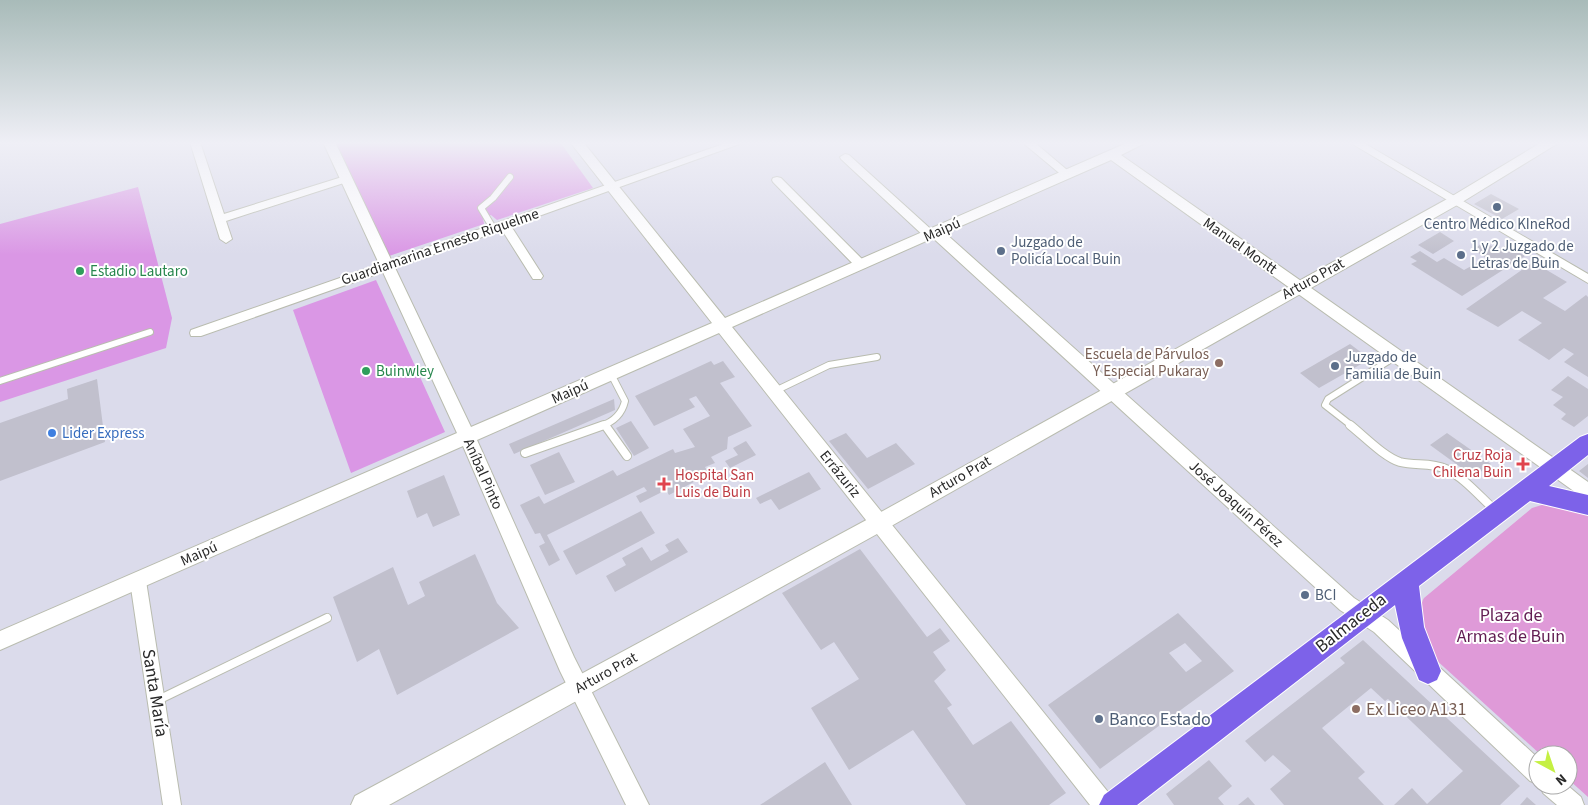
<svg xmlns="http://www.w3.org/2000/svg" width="1588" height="805" viewBox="0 0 1588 805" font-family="'Source Sans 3',sans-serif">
<rect width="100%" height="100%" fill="#dbdbeb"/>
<path fill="#df9ad8" d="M1545,504L1588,511V797L1568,779V755H1541L1434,658C1428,647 1416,609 1424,598L1532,508Z"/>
<path fill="#da97e5" d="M335,142H560L593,188L497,220L491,215L483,218L484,224L389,256Z
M138,187L172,318L166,348L0,402V224Z
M376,280L445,432L351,473L293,310Z"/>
<path fill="#c1c0cd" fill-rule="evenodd" d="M1491,194L1519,209L1502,219L1474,204Z
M1440,232L1454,241L1433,254L1418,245Z
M1485,242L1498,250L1506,245L1525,256L1462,296L1411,264L1417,261L1410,257L1420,251L1437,262L1444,258L1464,270L1486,258L1473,249Z
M1533,262L1567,282L1543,298L1565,311L1586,295L1588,297V377L1564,362L1574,354L1564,348L1549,360L1518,340L1542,323L1522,311L1498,327L1466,309Z
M1350,344L1370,359L1319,388L1300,373Z
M711,361L714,365L723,361L735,377L720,383L752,426L728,437L727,449L711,457L715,463L705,467L709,474L669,495L666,490L640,503L636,496L647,491L644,487L547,535L560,560L549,566L539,546L545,543L540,533L535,534L520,505L539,496L544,504L613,470L617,476L673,449L675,453L695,447L683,429L710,416L696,396L689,399L695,407L654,426L635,396Z
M1568,376L1588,389V416L1574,427L1561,419L1566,414L1553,405L1563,397L1551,390Z
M97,379L105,442L0,481V423L68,399L67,389Z
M614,399L615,410L514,454L509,444Z
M631,421L649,448L634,456L616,428Z
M846,433L867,458L896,443L915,464L868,489L829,441Z
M1447,433L1491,464L1474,477L1430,445Z
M746,441L756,455L730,468L725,461L738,455L733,448Z
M559,452L575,482L545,495L530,465Z
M1588,464V478L1579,471Z
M809,472L821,489L779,510L771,499L760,504L756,498Z
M444,475L460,515L433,527L427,513L417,518L407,491Z
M641,511L655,533L576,575L563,551Z
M678,538L688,552L615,592L606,576L626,565L622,558L642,547L651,561L669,551L665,545Z
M860,549L927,637L940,628L950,641L933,652L946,670L934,681L952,705L947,708L973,745L1011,721L1066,793L1049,805H966L913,730L849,770L811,708L859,679L834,642L821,650L782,593Z
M475,554L497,603L519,628L397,695L379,649L357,662L333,597L393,567L408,605L425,596L419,582Z
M1178,613L1234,671L1100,769L1048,705ZM1185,643L1202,661L1186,672L1169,653Z
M1363,640L1520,786L1500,805H1394L1412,788L1427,804L1463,771L1388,699L1385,701L1371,688L1322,728L1365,772L1358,778L1384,805H1284L1270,789L1291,771L1273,755L1265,762L1245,741L1345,663L1340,658Z
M1209,760L1232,786L1218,798L1224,805H1174L1166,794Z
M825,762L852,805H760Z
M1248,797L1255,805H1238Z
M1527,797L1536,805H1520Z"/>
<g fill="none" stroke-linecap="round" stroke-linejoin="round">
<defs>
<path id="service-far1" d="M493,228L481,208L493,198L510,177
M0,381L150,332
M775,391L829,365L877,357
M601,426C613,422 622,414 625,401L611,374
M1352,426L1325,405L1328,399L1396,356"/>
<path id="service" d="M605,425L627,456
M1350,425C1364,436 1384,457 1400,462C1415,466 1431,462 1446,469C1465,478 1480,497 1496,511
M525,453L604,425
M156,701L327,618"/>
<path id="minor" d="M190,142H200L224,214L342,177L346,176L351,179L350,181L226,221L232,239L226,243L220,239Z
M729,142H745L511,226L543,276L541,279H533L502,230L201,336H191L190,333L191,330Z
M1022,142H1034L1073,175L1068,178L1064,177Z
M1349,142H1362L1588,274V283Z
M845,154L849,155L934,232L936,235L934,238H926L841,159L840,157Z
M777,177L781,178L865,262L867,265L865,268H857L773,182L772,180L773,178Z
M138,574L144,576L146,581L181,805H163L130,581L132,576Z"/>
<path id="tertiary" d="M323,142H335L471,427L712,323L570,142H583L725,318L1129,142H1147L1121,155L1588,482V499L1582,497L1111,160L945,233L1354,598L1388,620L1538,758V784L1530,781L1374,632L1340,610L933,238L732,327L1112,797L1115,805H1090L719,333L477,440L574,657L649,805H626L560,671L463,446L0,650V631L457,433Z
M1540,785H1567L1581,797L1584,805H1557L1543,793Z"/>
<path id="secondary" d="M1542,142H1560L1459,204L886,529L389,805H351L355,796L872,517L1449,198Z"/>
<path id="primary" d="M1588,434V455L1549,486L1588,495V515L1530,501L1419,586L1424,627L1441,671L1437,680L1428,684L1419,680L1402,638L1395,605L1137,805H1099L1104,795L1580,437Z"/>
</defs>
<use href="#service-far1" stroke="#b9bcaf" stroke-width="8"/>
<use href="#service" stroke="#b9bcaf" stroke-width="10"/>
<use href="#minor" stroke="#b9bcaf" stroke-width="2"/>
<use href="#tertiary" stroke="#b9bcaf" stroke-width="2"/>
<use href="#secondary" stroke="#b9bcaf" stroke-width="2"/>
<use href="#primary" stroke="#fff" stroke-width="2"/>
<use href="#service-far1" stroke="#fff" stroke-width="6"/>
<use href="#service" stroke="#fff" stroke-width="8"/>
<use href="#minor" fill="#fff" fill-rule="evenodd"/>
<use href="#tertiary" fill="#fff" fill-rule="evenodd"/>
<use href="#secondary" fill="#fff" fill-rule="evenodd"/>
<use href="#primary" fill="#7d62e9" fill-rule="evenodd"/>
</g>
<linearGradient id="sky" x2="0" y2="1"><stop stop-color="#a8bbb9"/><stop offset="0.56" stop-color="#efeff6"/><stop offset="1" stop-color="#efeff6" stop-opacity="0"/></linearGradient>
<rect width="1588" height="255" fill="url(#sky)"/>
<g fill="#5c6f8a" stroke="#fff" stroke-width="2">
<circle cx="1497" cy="207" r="5"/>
<circle cx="1001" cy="251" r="5"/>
<circle cx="1461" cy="255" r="5"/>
<circle cx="1335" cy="366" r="5"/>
<circle cx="1305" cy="595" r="5"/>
<circle cx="1099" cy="719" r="5"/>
</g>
<g fill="#2e9e5b" stroke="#fff" stroke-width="2">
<circle cx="80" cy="271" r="5"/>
<circle cx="366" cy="371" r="5"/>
</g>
<g fill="#8d6e63" stroke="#fff" stroke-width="2">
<circle cx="1219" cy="363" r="5"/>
<circle cx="1356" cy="709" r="5"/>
</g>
<circle fill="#3f7fe0" stroke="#fff" stroke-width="2" cx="52" cy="433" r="5"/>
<g fill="#e0444e" stroke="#fff" stroke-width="2">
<path d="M1520.5 456.5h5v5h5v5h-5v5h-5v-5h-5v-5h5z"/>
<path d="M661.5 476.5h5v5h5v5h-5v5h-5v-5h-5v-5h5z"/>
</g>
<g text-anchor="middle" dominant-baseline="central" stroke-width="4" stroke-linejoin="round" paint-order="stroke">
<g font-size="15" fill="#4e5e75" stroke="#fff" text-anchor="start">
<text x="1497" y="224" text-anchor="middle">Centro Médico KIneRod</text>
<text x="1011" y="242">Juzgado de<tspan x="1011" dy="17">Policía Local Buin</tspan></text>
<text x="1471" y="246">1 y 2 Juzgado de<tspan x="1471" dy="17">Letras de Buin</tspan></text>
<text x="1345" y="357">Juzgado de<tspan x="1345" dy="17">Familia de Buin</tspan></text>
<text x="1315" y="595">BCI</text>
</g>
<g font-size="15" fill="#292929" stroke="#fff">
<text transform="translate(942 230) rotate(-24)">Maipú</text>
<text transform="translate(1240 246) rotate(35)">Manuel Montt</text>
<text transform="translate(440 247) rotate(-19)">Guardiamarina Ernesto Riquelme</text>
<text transform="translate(1313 279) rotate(-29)">Arturo Prat</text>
<text transform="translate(570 392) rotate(-24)">Maipú</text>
<text transform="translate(483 474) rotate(66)">Aníbal Pinto</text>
<text transform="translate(840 474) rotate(51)">Errázuriz</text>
<text transform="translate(960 477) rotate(-30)">Arturo Prat</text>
<text transform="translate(1236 504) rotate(42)">José Joaquín Pérez</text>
<text transform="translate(199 554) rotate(-24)">Maipú</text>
<text transform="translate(606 673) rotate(-29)">Arturo Prat</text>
</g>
<g font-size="15" fill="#27864d" stroke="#fff" text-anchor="start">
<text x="90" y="271">Estadio Lautaro</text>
<text x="376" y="371">Buinwley</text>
</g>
<g font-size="15" fill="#785e54" stroke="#fff" text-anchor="end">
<text x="1209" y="354">Escuela de Párvulos<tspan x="1209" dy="17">Y Especial Pukaray</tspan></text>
</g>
<g font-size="15" fill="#366cbe" stroke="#fff" text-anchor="start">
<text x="62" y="433">Lider Express</text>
</g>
<g font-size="15" fill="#be3a42" stroke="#fff" text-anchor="end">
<text x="1512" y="455">Cruz Roja<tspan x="1512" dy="17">Chilena Buin</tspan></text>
<text x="675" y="475" text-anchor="start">Hospital San<tspan x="675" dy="17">Luis de Buin</tspan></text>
</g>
<g font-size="18" fill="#621d52" stroke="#fff">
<text x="1511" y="615">Plaza de<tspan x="1511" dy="21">Armas de Buin</tspan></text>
</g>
<g font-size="18" fill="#292929" stroke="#fff">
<text transform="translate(1351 623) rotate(-38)">Balmaceda</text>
<text transform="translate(155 693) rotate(81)">Santa María</text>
</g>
<g font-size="18" fill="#785e54" stroke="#fff" text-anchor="start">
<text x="1366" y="709">Ex Liceo A131</text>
</g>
<g font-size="18" fill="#4e5e75" stroke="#fff" text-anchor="start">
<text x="1109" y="719">Banco Estado</text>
</g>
</g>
<g transform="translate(1553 770) rotate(140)"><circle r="24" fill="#ffffff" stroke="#a9a9a9"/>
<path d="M0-4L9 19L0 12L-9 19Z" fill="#c5f043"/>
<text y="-8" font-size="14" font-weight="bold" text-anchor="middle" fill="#292929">N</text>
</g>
</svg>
